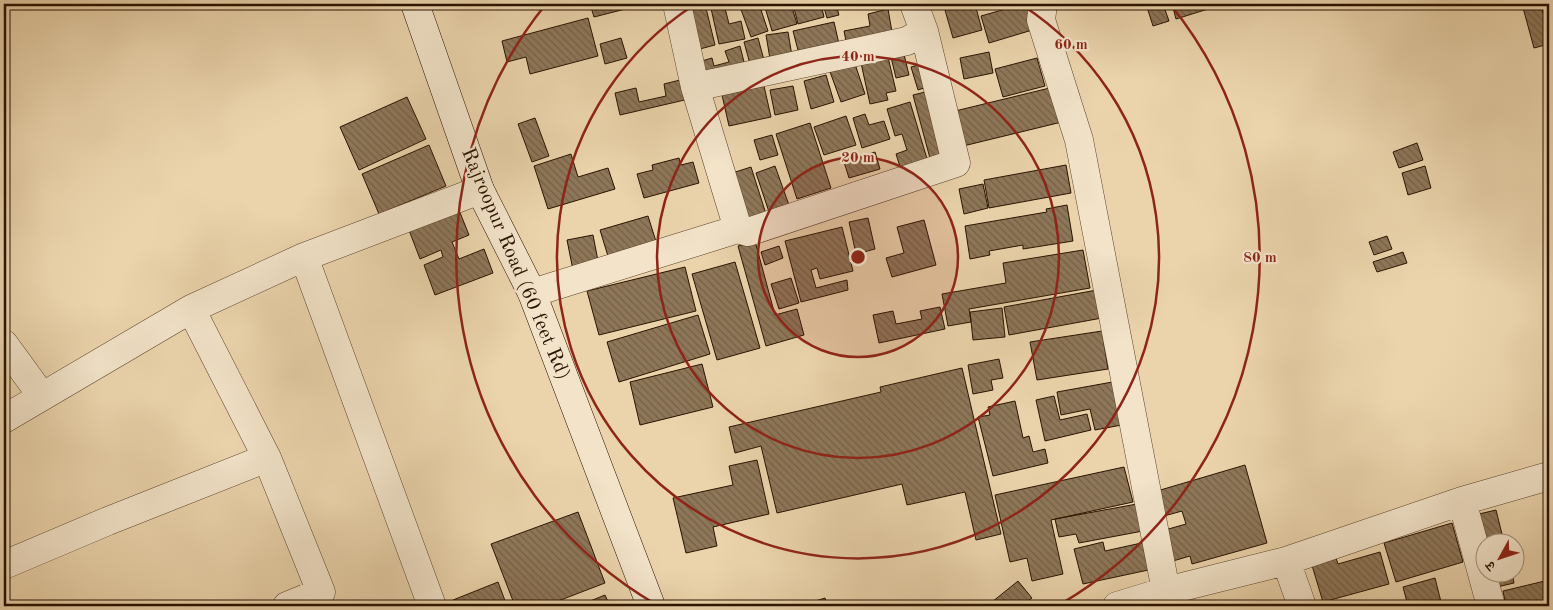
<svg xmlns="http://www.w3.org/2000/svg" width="1553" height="610" viewBox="0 0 1553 610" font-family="'Old Standard TT','Noto Serif Devanagari',serif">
<defs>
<pattern id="building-back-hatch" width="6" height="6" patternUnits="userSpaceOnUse" patternTransform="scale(1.25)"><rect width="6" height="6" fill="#8e7759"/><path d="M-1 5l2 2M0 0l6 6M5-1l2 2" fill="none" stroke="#746047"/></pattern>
</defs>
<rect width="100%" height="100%" fill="#ebd4ac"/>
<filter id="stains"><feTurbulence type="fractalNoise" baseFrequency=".004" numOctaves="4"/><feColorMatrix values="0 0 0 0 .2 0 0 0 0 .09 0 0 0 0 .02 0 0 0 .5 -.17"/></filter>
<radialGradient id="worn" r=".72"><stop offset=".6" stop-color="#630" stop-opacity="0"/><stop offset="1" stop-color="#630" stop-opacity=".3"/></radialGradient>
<path fill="url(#building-back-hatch)" stroke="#291300" d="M590,4H645L594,17Z
M684,4H705L715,45L696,50Z
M710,4H724L729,24L741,21L745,39L719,44Z
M739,4H759L768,31L751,37Z
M764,4H791L797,24L772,31Z
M793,4H821L824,17L798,24Z
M823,4H836L839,15L827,18Z
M968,4H975L982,30L953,38L945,10Z
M1023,4H1043L1049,25L989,43L981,16Z
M1146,4H1163L1169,21L1153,26Z
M1172,4H1206L1208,9L1176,19Z
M1522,4H1541L1549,37V44L1534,48Z
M888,9L892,32L846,41L844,31L870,26L868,14Z
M588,18L598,56L530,74L526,57L507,62L502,41Z
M834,22L839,44L799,54L793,31Z
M788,32L792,56L770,59L766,35Z
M621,38L627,58L605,64L600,44Z
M758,38L764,60L750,64L744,42Z
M740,46L745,66L699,80L695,63L712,58L714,66L729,62L725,51Z
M902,46L909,75L896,78L889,49Z
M989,52L993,73L964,79L960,58Z
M888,57L896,91L886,93L888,100L870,104L861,63Z
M1037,58L1045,86L1003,97L995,69Z
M854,61L865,94L841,102L829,69Z
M925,63L933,85L918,90L911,67Z
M826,75L834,102L811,109L804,81Z
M684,79L689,99L620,115L615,93L636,88L639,102L666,96L664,84Z
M1062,85L1070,120L955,148L947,113Z
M764,86L771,117L729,126L722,95Z
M793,86L798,110L775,115L770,90Z
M933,90L951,157L931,162L913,95Z
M407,97L426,139L359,170L340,127Z
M910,102L928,162L901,170L896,154L907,150L902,134L895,136L887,109Z
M865,114L869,125L884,121L890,139L862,148L853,118Z
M846,116L856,145L824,155L814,127Z
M535,118L549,156L532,162L518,124Z
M810,123L831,188L797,199L776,134Z
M772,135L778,155L760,160L754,140Z
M1417,143L1423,160L1399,168L1393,152Z
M429,145L446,186L379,214L362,174Z
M875,152L880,169L849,178L844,162Z
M571,154L578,177L608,168L615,189L548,209L534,166Z
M679,158L681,165L693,162L699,183L644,198L637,174L653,170L652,165Z
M1066,165L1071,193L989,208L984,180Z
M775,166L789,205L769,212L756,173Z
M1425,166L1431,188L1408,195L1402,173Z
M751,167L767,217L740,227L723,176Z
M983,184L988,208L964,214L959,189Z
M457,205L469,235L452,242L459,259L484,249L493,273L435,295L424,265L443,257L441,250L420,259L407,225Z
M1067,205L1073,241L1023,249V245L989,251L990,255L970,259L965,226L1047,212L1046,209Z
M648,216L659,251L611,266L600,230Z
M868,218L875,249L856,254L849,222Z
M924,220L936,265L892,277L886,258L904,253L897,227Z
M842,227L853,271L820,279L817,268L811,270L816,288L847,280L848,290L801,302L785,241Z
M593,235L599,266L573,270L567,240Z
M1387,236L1392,249L1374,255L1369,242Z
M755,241L775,315L797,309L804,335L766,346L738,246Z
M779,246L783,258L765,265L761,252Z
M1083,250L1090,288L969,309L971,322L948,326L942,294L1006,283L1003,263Z
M1403,252L1407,263L1377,272L1373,262Z
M735,262L760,348L717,360L692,274Z
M685,267L696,311L599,335L587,291Z
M791,278L799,303L779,309L771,284Z
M1097,290L1102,318L1009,335L1004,307Z
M940,307L945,329L879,343L873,315L893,311L896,324L922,319L920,311Z
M1002,308L1005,337L973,340L970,312Z
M698,315L710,354L619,382L607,342Z
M1102,331L1108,369L1037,380L1030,342Z
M999,359L1003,378L991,380L993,390L973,394L968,365Z
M702,364L713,407L640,425L630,382Z
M962,368L1001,534L976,540L965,492L907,505L902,484L777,513L761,446L735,453L729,427L881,392L880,387Z
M1118,381L1127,424L1095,430L1090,409L1061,415L1057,392Z
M1054,396L1060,420L1087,414L1091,430L1045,441L1036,400Z
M1015,401L1023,438L1029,436L1033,452L1045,449L1048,463L993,476L978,417L990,415L988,407Z
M757,460L769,514L713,527L717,546L686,553L673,498L733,485L729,466Z
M1245,465L1267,543L1192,564L1190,556L1173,561L1165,530L1186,524L1182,511L1164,516L1157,491Z
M1124,467L1133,502L1051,520L1063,574L1032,581L1027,558L1010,562L995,495Z
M1137,504L1143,531L1079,543L1076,534L1059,537L1055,519Z
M1496,510L1504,542H1486L1479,514Z
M578,512L605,583L545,606H515L491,544Z
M1452,523L1463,562L1396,582L1384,543Z
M1103,542L1105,551L1146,542L1153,569L1083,584L1074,549Z
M1380,552L1389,584L1323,602L1311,562L1335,555L1338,564Z
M1493,572H1512L1514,583L1497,587Z
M1435,578L1442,606H1408L1403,587Z
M1549,580V606H1506L1503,591Z
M1018,581L1032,598L1021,606H987Z
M498,582L507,606H456L453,600Z
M605,595L610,606H578Z
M825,598L828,606H800Z
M1194,600L1196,606H1174Z"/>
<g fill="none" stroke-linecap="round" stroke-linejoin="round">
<defs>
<path id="minor" d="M677,4L695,87L738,229
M1043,4L1041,20L1079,140L1166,591
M695,87L907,41L924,31
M532,293L738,229L748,232L956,163L924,31L914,4
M191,309L304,257
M4,344L42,396
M4,419L191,309L267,458L321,592L287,606
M1462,501L1491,606
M1286,561L1302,606
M4,565L108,521L267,458
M432,606L304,257L480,190
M1117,606L1166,591L1286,561L1462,501L1549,476"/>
<path id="secondary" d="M415,4L480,190L532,293L651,606"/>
</defs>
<use href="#minor" stroke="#5a432b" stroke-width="29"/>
<use href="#secondary" stroke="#291300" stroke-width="29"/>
<use href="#minor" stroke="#f2e3c9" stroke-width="28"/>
<use href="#secondary" stroke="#f2e3c9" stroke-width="28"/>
</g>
<circle cx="858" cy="257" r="100" fill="#8f2418" fill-opacity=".12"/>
<g fill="none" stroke="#8f2418" stroke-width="2.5">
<circle cx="858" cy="257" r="100"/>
<circle cx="858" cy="257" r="201"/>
<path d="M1022 5A301 301 0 1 1 694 5"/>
<path d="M657 605A402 402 0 0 1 546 4M1170 4A402 402 0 0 1 1059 605"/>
</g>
<g text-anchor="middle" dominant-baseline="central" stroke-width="4.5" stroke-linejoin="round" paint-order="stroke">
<g font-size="20" fill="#291300" stroke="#f2e3c9">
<text transform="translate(515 264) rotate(67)">Rajroopur Road (60 feet Rd)</text>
</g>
</g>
<circle cx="858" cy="257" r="8" fill="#8f2418" stroke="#f2e3c9" stroke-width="2.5"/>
<g font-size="15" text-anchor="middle" font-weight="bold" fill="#8f2418" stroke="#f2e3c9" stroke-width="4.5" stroke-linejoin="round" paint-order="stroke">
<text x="1071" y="49">60 m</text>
<text x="858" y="61">40 m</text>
<text x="858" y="162">20 m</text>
<text x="1260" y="262">80 m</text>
</g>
<rect width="1553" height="610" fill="none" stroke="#ebd4ac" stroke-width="20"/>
<rect x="5" y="5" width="1543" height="600" fill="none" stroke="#291300" stroke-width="2.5"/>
<rect x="10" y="10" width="1533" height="590" fill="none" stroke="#291300"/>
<g transform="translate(1500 558) rotate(230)"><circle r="24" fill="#f2e3c9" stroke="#a29079"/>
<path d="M0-4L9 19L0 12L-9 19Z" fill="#8f2418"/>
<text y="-8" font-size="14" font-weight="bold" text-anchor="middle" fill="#291300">उ</text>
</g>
<rect width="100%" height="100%" filter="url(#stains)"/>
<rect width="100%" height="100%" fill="url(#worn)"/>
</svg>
